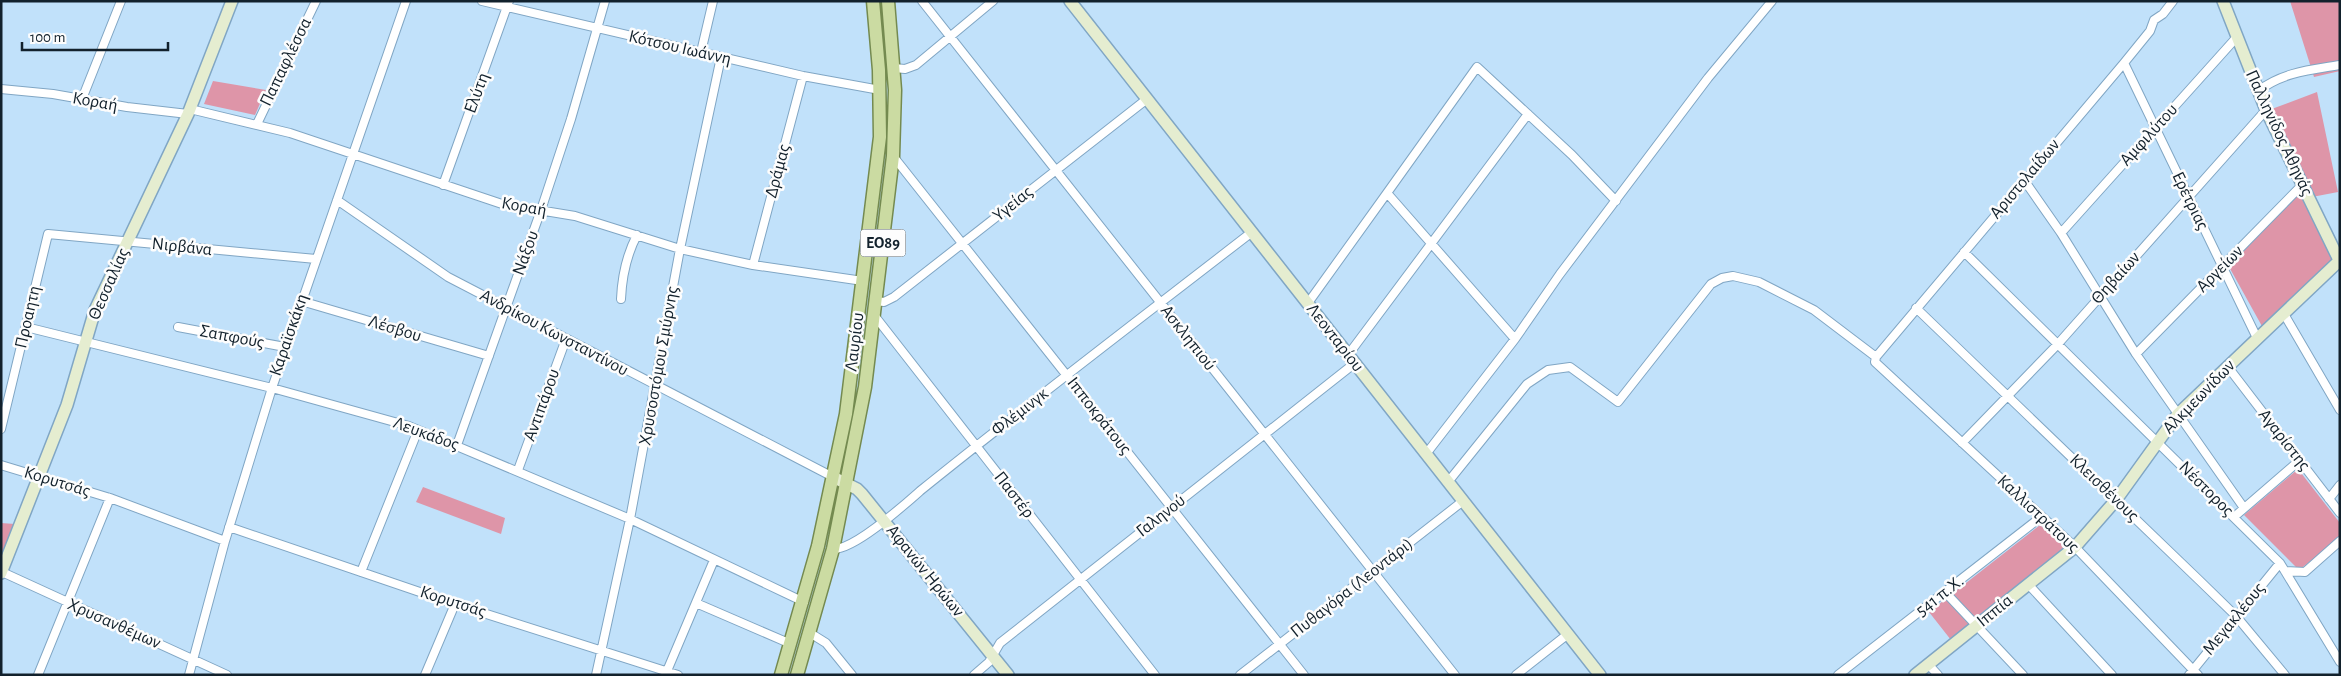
<svg xmlns="http://www.w3.org/2000/svg" width="2341" height="676" viewBox="0 0 2341 676" font-family="'Alegreya Sans',sans-serif">
<rect width="100%" height="100%" fill="#c1e1fa"/>
<path fill="#de95a8" d="M2290,1H2340V71L2314,77Z
M213,81L266,90L255,115L204,104Z
M2317,92L2338,192L2312,197L2269,110Z
M2302,191L2333,259L2263,328L2228,265Z
M2298,469L2340,523V538L2299,570L2244,515Z
M423,487L505,518L501,534L416,502Z
M1,523L15,524L1,557Z
M2040,525L2066,547L1951,640L1929,612Z"/>
<g fill="none" stroke-linecap="round" stroke-linejoin="round">
<defs>
<path id="street" d="M482,1L803,76L880,90
M922,1L1455,675
M701,52L713,1
M2124,63L2257,338
M894,68L905,69L916,65L993,1
M1,89L53,94L127,107L188,114
M2258,91C2283,72 2310,70 2340,65
M82,99L121,1
M190,109L290,133L502,204L575,216L680,249L753,265L863,281
M257,124L316,1
M893,156L1304,675
M2024,180L2061,233L2136,354L2244,508
M443,185L509,1
M1387,193L1477,67L1572,155L1616,201
M337,200L448,277L833,477
M2061,233L2236,38
M1964,252L2280,563L2340,662
M753,265L803,76
M621,299C622,276 626,256 637,235
M301,301L489,356
M876,301L884,302L894,297L1147,99
M1308,303L1387,193L1515,339
M1916,308L2199,580L2236,616L2285,675
M2284,314L2340,410
M874,315L1155,675
M26,327L272,388L409,426L630,519L804,602
M178,327L285,347
M2136,354L2303,184
M1348,355L1528,114
M1876,357L2124,63L2150,31L2154,20L2163,14L2173,1
M1876,357L1875,362L2075,547L2198,675
M2228,367L2340,513
M1,429L48,234L316,259
M1962,443L2057,345L2266,110
M457,445L541,210L571,119L605,1
M1426,454L1515,339L1560,274L1708,78L1772,1
M1,465L110,498L225,541
M518,470L566,339
M1448,482L1527,384L1548,370L1570,367L1618,402L1711,284L1722,278L1733,276L1759,282L1814,310L1876,357
M2329,499L2340,485
M2234,517L2300,460
M229,527L455,604L678,675
M833,549C854,550 903,506 920,491C1029,403 1141,318 1252,232
M2285,571L2305,572L2340,541
M2,572L227,675
M361,572L418,430
M2028,584L2112,675
M1945,592L2023,675
M696,603L791,644
M810,633L826,643L852,675
M1928,664L1938,675
M667,671L714,560
M38,675L110,498
M189,675L225,541L272,388L406,1
M425,675L455,604
M596,675L630,519L680,249L721,57
M974,675L989,662L1000,643L1355,363
M1240,675L1463,501
M1516,675L1568,634
M1838,675L2041,517
M2189,675L2280,563"/>
<path id="secondary" d="M1070,1L1600,675
M2223,1L2266,110L2340,262
M833,477L857,489L862,494L1008,675
M1,573L67,405L95,310L188,114L232,1
M1915,675L2075,547L2116,500L2178,414L2339,261"/>
<path id="primary" d="M781,675L818,546L846,414L880,137L879,70L873,1
M797,675L833,549L865,387L893,156L895,90L888,1"/>
</defs>
<use href="#street" stroke="#80a6c4" stroke-width="10"/>
<use href="#secondary" stroke="#80a6c4" stroke-width="14"/>
<use href="#primary" stroke="#748a50" stroke-width="15"/>
<use href="#street" stroke="#fff" stroke-width="8"/>
<use href="#secondary" stroke="#e5edd0" stroke-width="11"/>
<use href="#primary" stroke="#cbdba2" stroke-width="12"/>
</g>
<g text-anchor="middle" dominant-baseline="central" stroke-width="5" stroke-linejoin="round" paint-order="stroke">
<rect fill="#fdfdfd" stroke="#58636b" stroke-width="1" x="860.5" y="229.5" width="45" height="27" rx="4"/>
<g font-size="16" font-weight="bold" fill="#12212c">
<text x="883" y="243">ΕΟ89</text>
</g>
<g font-size="18" fill="#12212c" stroke="#fdfdfd">
<text transform="translate(680 48) rotate(13)">Κότσου Ιωάννη</text>
<text transform="translate(286 62) rotate(-64)">Παπαφλέσσα</text>
<text transform="translate(477 93) rotate(-70)">Ελύτη</text>
<text transform="translate(95 102) rotate(10)">Κοραή</text>
<text transform="translate(2279 133) rotate(65)">Παλληνίδος Αθηνάς</text>
<text transform="translate(2149 135) rotate(-48)">Αμφιλύτου</text>
<text transform="translate(778 171) rotate(-75)">Δράμας</text>
<text transform="translate(2025 179) rotate(-50)">Αριστολαίδων</text>
<text transform="translate(2190 201) rotate(64)">Ερέτριας</text>
<text transform="translate(1013 204) rotate(-39)">Υγείας</text>
<text transform="translate(524 207) rotate(10)">Κοραή</text>
<text transform="translate(182 247) rotate(6)">Νιρβάνα</text>
<text transform="translate(526 253) rotate(-70)">Νάξου</text>
<text transform="translate(2220 269) rotate(-45)">Αργείων</text>
<text transform="translate(2116 278) rotate(-48)">Θηβαίων</text>
<text transform="translate(109 284) rotate(-66)">Θεσσαλίας</text>
<text transform="translate(28 317) rotate(-77)">Προαητη</text>
<text transform="translate(395 329) rotate(17)">Λέσβου</text>
<text transform="translate(554 333) rotate(28)">Ανδρίκου Κωνσταντίνου</text>
<text transform="translate(289 335) rotate(-71)">Καραϊσκάκη</text>
<text transform="translate(232 337) rotate(11)">Σαπφούς</text>
<text transform="translate(1188 338) rotate(52)">Ασκληπιού</text>
<text transform="translate(1335 338) rotate(52)">Λεονταρίου</text>
<text transform="translate(855 342) rotate(-83)">Λαυρίου</text>
<text transform="translate(659 366) rotate(-80)">Χρυσοστόμου Σμύρνης</text>
<text transform="translate(2199 397) rotate(-46)">Αλκμεωνίδων</text>
<text transform="translate(542 405) rotate(-70)">Αντιπάρου</text>
<text transform="translate(1020 412) rotate(-38)">Φλέμινγκ</text>
<text transform="translate(1099 416) rotate(52)">Ιπποκράτους</text>
<text transform="translate(426 434) rotate(20)">Λευκάδος</text>
<text transform="translate(2284 440) rotate(52)">Αγαρίστης</text>
<text transform="translate(57 482) rotate(17)">Κορυτσάς</text>
<text transform="translate(2104 488) rotate(44)">Κλεισθένους</text>
<text transform="translate(2206 489) rotate(45)">Νέστορος</text>
<text transform="translate(1014 495) rotate(52)">Παστέρ</text>
<text transform="translate(2038 514) rotate(43)">Καλλιστράτους</text>
<text transform="translate(1161 516) rotate(-38)">Γαληνού</text>
<text transform="translate(925 571) rotate(51)">Αφανών Ηρώων</text>
<text transform="translate(1352 588) rotate(-38)">Πυθαγόρα (Λεοντάρι)</text>
<text transform="translate(1940 596) rotate(-38)">541 π.Χ.</text>
<text transform="translate(453 602) rotate(18)">Κορυτσάς</text>
<text transform="translate(1995 611) rotate(-39)">Ιππία</text>
<text transform="translate(2234 619) rotate(-51)">Μεγακλέους</text>
<text transform="translate(114 624) rotate(24)">Χρυσανθέμων</text>
</g>
</g>
<rect width="2341" height="676" fill="none" stroke="#12212c" stroke-width="5"/>
<path d="M22 42v8h146v-8" fill="none" stroke="#12212c" stroke-width="2.5"/>
<text x="30" y="42" font-size="15" fill="#12212c" stroke="#fdfdfd" stroke-width="4" paint-order="stroke">100 m</text>
</svg>
